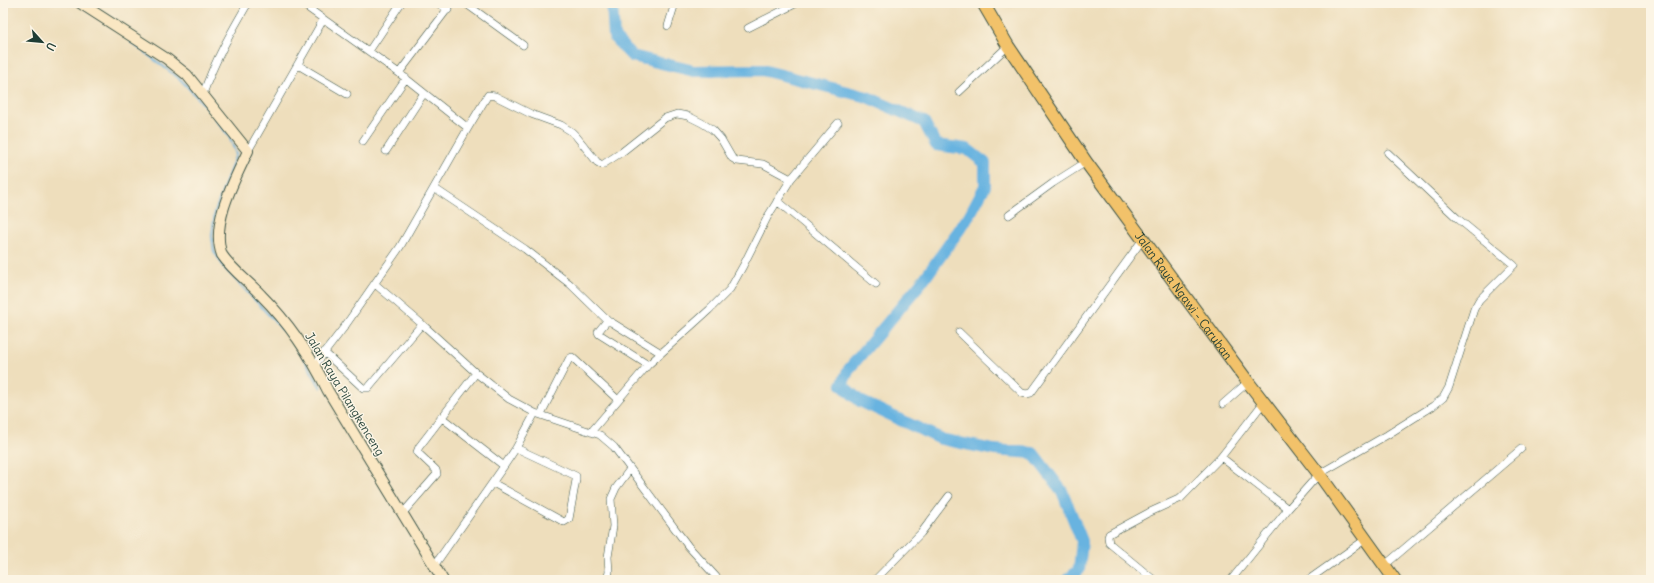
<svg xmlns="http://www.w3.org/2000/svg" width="1654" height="583" viewBox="0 0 1654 583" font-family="Delius,sans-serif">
<rect width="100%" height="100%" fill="#fcf5e5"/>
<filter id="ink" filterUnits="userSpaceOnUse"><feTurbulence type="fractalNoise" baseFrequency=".025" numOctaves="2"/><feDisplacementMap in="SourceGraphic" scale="8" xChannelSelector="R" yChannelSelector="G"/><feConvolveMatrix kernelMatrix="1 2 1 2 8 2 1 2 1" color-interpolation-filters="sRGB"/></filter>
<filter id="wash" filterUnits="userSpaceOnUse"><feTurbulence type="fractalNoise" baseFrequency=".012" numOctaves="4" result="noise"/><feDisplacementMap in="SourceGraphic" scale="16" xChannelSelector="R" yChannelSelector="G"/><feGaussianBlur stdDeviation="0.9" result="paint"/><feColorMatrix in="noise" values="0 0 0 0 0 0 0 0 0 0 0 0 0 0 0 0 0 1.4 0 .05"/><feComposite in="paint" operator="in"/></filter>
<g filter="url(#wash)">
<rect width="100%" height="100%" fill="#eedebc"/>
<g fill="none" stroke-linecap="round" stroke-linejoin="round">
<path stroke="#67b3e0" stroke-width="2" d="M131,42L180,79L210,111
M215,118L229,136L236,154L215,212L212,236L214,251L224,267L295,343L321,388"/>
<path stroke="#67b3e0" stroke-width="12" d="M612,3L614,37L632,56L694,71L762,70L867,97L924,122L936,145L967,149L985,163V186L969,216L925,278L849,369L842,385L860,401L941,439L994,450L1033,453L1062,491L1082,541L1079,570L1067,580"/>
</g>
</g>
<g filter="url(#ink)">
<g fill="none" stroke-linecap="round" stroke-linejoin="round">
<defs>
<path id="minor" d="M301,3L399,73L468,128
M438,3L448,10
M465,3L523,45
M668,26L675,3
M748,28L797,3
M369,51L401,3
M298,65L347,94
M399,73L452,3
M959,92L1008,46
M203,94C215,60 230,34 248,3
M363,141L406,78
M248,151L323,20
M386,151L424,93
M434,188L525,249L570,284L608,321
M777,201L876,284
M1009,215L1053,183L1086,162
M375,284L422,324L476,373L509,399L535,413L600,435L614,447L688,546L719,580
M959,332L1022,393L1026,394L1031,393L1143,239
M324,352L363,388H368L422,324
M315,365L345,326L400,247L468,128L488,95L495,96L531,114L561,125L572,132L576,136L597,162L602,165L622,152L665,118L677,114L688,116L702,123L713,130L721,139L732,158L737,161L763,164L791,179
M648,365L599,334L598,332L606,322H611L661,353
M1223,404L1248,382
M541,414L569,359L572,357L617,399
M441,417L504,466
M591,432L648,365L709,310L730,289L743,266L768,216L791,179L838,123
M1221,457L1288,509
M493,483L564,522L569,519L576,480V476L516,448
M402,514L437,474L436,470L417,452L419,447L476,373
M1385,565L1521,449
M434,566L504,466L516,448L535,413
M607,580L609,572L608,557L613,526L611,499L616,488L630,469
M875,580L921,533L949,496
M1154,580L1109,543L1108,537L1109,534L1148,513L1181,498L1221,457L1264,402
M1231,580L1288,509L1319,474L1387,435L1433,406L1443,398L1449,387L1474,309L1479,300L1514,265L1457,218L1388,153
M1308,580L1366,539"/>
<path id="secondary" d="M80,3L167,59L187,75L248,151C235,179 210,224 222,255C233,271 249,282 261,295C289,323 311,356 328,391L443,580"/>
<g id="trunk">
<path id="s1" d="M983,3L1008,46L1086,162L1248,382L1319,474L1395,580"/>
</g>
</defs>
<use href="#minor" stroke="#3e5548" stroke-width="8"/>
<use href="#secondary" stroke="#3e5548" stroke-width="12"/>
<use href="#trunk" stroke="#3e5548" stroke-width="14"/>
<use href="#minor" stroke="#fff" stroke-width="7"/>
<use href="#secondary" stroke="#fae7c3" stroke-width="10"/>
<use href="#trunk" stroke="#f2c26a" stroke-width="12"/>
</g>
</g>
<g text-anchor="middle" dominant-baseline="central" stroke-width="3" stroke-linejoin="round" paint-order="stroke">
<g font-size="12" fill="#1f3d34" stroke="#fcf5e5">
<text stroke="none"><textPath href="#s1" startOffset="355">Jalan Raya Ngawi - Caruban</textPath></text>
<text transform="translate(345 394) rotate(59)">Jalan Raya Pilangkenceng</text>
</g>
</g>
<rect width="1654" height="583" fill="none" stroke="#fcf5e5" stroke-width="16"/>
<g transform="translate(42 42) rotate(117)" stroke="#fcf5e5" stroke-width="3" paint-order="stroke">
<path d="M0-3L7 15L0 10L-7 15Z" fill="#1f3d34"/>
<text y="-6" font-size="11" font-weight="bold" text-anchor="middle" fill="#1f3d34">U</text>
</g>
</svg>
